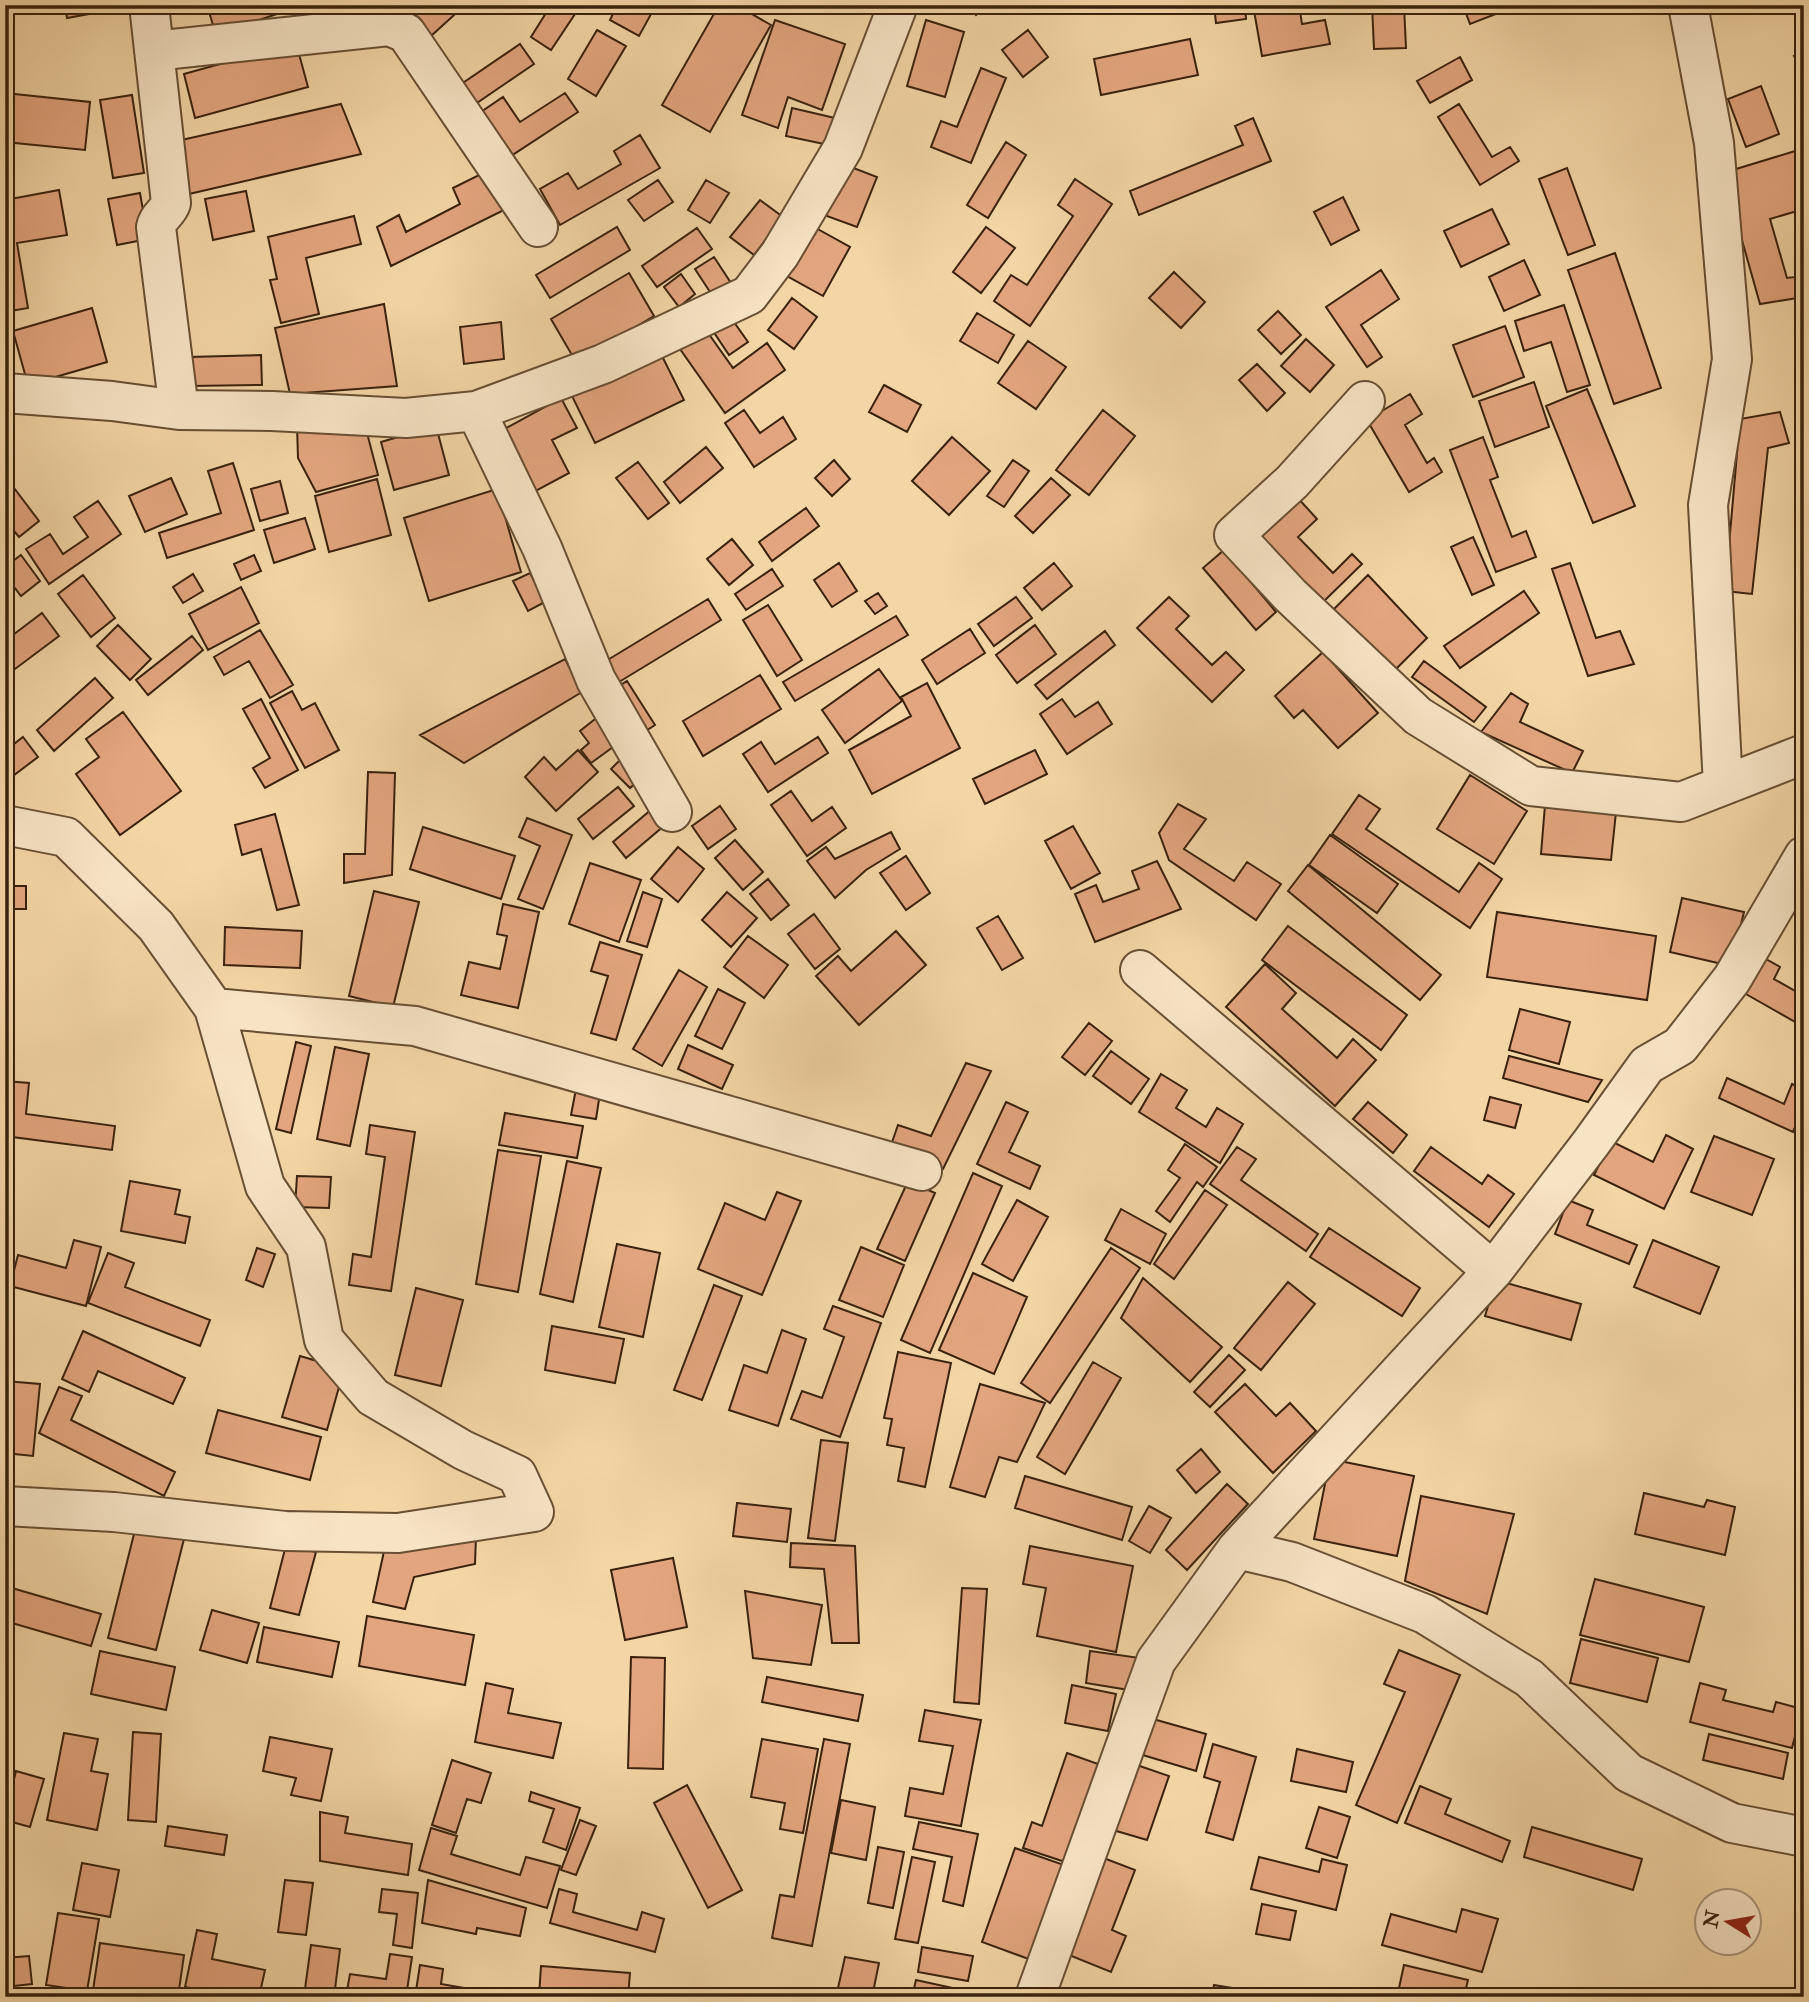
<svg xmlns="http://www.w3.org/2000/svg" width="1809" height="2002" viewBox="0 0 1809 2002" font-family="'IM FELL Double Pica',serif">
<rect width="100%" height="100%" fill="#f3d5a6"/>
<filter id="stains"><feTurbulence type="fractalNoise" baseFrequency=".00286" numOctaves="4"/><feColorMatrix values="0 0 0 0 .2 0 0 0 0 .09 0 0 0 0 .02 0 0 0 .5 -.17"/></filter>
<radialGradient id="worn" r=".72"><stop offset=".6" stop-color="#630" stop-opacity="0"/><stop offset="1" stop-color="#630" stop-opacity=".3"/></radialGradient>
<path fill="#e3a57f" stroke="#39220e" stroke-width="2" d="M65,5H94L95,13L67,18Z
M207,5H297V7L216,35Z
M323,5H382L330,25Z
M404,5H465L431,36Z
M551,5H581L551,50L531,37Z
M617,5H656L639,36L610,20Z
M719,5H736L771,25L710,132L662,105Z
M967,5H986L976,15Z
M1214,5H1245L1246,19L1216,23Z
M1253,5H1299L1302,24L1325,20L1330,44L1262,56Z
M1372,5H1404L1406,48L1374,49Z
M1463,5H1507L1509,9L1470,24Z
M775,20L845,44L822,110L788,97L778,128L742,115Z
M926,20L964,32L945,97L907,86Z
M597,30L626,46L596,96L568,79Z
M1028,30L1048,57L1023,77L1002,50Z
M1190,39L1198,75L1101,95L1094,59Z
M296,43L308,87L195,118L184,74Z
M520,44L534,64L468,109L454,89Z
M1804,51V74L1794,56Z
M1460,57L1472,80L1430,103L1417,81Z
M981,68L1006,78L971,163L931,147L941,121L957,127Z
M1761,86L1779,134L1746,147L1728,99Z
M5,93L90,102L85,150L5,142Z
M565,93L578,112L505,160L475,116L503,97L520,122Z
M132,95L144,173L113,178L100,100Z
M341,104L361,154L189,194L177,141Z
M1459,104L1492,157L1510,147L1519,161L1480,185L1438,117Z
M792,108L835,118L829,145L786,136Z
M1253,118L1271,161L1139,215L1130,191L1243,145L1235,126Z
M640,135L660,168L560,225L540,189L568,173L578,189L621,164L614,151Z
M1006,142L1026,155L988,218L967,205Z
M1795,151L1804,182V209L1770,219L1787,278L1804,276V297L1760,304L1723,173Z
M843,164L877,177L857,227L824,215Z
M1567,168L1595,245L1568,255L1539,179Z
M487,171L506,209L391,266L377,227L399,215L406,232L460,204L453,188Z
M1075,179L1112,204L1030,326L994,301L1011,275L1027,285L1073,216L1058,205Z
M658,180L673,202L644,221L628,200Z
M706,180L729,193L710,223L688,210Z
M59,190L67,235L17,243L28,308L5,312V200Z
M246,191L254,231L213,240L205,199Z
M140,193L148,239L117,245L108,199Z
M1343,197L1359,230L1331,245L1314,212Z
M760,200L783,217L754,255L730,237Z
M1492,209L1509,244L1461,267L1444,231Z
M354,216L361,244L306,258L319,314L281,323L270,280L277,279L268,237Z
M617,227L630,250L550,298L536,275Z
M814,227L850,247L823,296L787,276Z
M986,227L1015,248L981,293L953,272Z
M697,228L712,249L657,287L642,266Z
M1615,253L1661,388L1614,404L1568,270Z
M714,257L731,283L712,295L695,269Z
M1524,260L1540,295L1504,311L1489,277Z
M1381,270L1399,299L1361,325L1382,357L1367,367L1326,307Z
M1174,272L1205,302L1181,328L1149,298Z
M629,273L654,316L576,362L551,319Z
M681,274L695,294L679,307L664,287Z
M792,298L817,317L794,349L768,330Z
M384,304L397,386L290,394L275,328Z
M1564,305L1590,385L1567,392L1551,342L1524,351L1515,321Z
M92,308L107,362L28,385L13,331Z
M1278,311L1301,335L1281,354L1258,330Z
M977,313L1014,335L998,363L960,341Z
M729,315L748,342L729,355L711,328Z
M501,322L504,359L464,364L460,327Z
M1505,326L1524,377L1473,397L1453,345Z
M706,330L733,368L767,343L785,370L725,413L680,349Z
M1306,339L1334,365L1310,392L1281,366Z
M1028,341L1066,367L1036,409L998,383Z
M5,347L13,374L5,376Z
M660,352L684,400L595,443L572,396Z
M261,355L262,385L190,386L189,357Z
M1257,364L1285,393L1267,411L1239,380Z
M1534,382L1549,427L1495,447L1479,401Z
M884,385L921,405L907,432L869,412Z
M1587,389L1635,506L1593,523L1546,406Z
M1410,394L1422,414L1405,425L1427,463L1434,458L1442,472L1409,492L1367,420Z
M561,398L577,428L552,440L569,473L532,493L499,432Z
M744,410L760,433L783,417L796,439L754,467L725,423Z
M1103,410L1135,436L1089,495L1056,470Z
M1780,412L1789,443L1768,448L1752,594L1725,591L1740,419Z
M297,425L366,429L378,475L316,492L298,458Z
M436,426L449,475L394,490L381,442Z
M952,437L990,471L949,515L912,481Z
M1483,437L1498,477L1490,480L1512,537L1526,531L1536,557L1496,572L1450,450Z
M706,447L723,468L680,503L664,482Z
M834,460L850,479L832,496L815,478Z
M1013,460L1029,471L1004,507L987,496Z
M638,462L669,503L648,519L616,478Z
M233,463L254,530L167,558L159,533L221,513L208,471Z
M5,476L39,521L19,537L5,520Z
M171,478L187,514L145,532L129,496Z
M1051,478L1070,495L1033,533L1015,516Z
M377,479L391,535L329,552L315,496Z
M280,481L288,513L260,521L251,489Z
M497,489L521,572L429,601L404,518Z
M1296,496L1317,519L1298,537L1333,573L1352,554L1362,564L1319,606L1253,537Z
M98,501L121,534L49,584L26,549L50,534L63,554L88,537L74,517Z
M806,508L819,526L772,561L759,542Z
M305,518L315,549L274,563L264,530Z
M1473,537L1494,585L1472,595L1451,547Z
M732,539L753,565L729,585L707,559Z
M1224,550L1276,612L1256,630L1203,568Z
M21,555L40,581L21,596L5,575V567Z
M254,555L261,571L241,580L234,564Z
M839,563L857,591L832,607L814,580Z
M1054,563L1072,586L1042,610L1024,588Z
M1570,563L1596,638L1620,631L1634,664L1588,676L1552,569Z
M772,569L783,586L746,610L735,594Z
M530,573L545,602L528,611L513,581Z
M193,574L203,591L183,603L173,587Z
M83,575L115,618L91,637L58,594Z
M1368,575L1427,638L1388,677L1328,615Z
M241,587L259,623L208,650L189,614Z
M1524,591L1539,613L1460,668L1444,646Z
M878,593L887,606L875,614L865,601Z
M1016,597L1032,618L994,646L978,624Z
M1169,597L1189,616L1176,629L1212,665L1226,652L1244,670L1212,702L1137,628Z
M708,599L721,620L614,685L601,664Z
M768,605L802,660L777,676L743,620Z
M42,613L59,636L15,669L5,657V641Z
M896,616L908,635L795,701L783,682Z
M118,625L151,659L130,680L97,646Z
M1035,625L1056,654L1017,683L996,655Z
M970,629L985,653L937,684L922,660Z
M260,630L293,685L270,698L249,661L224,675L214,657Z
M1105,631L1115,645L1047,699L1035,685Z
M192,636L203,650L148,695L136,680Z
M1323,652L1378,713L1338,748L1303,710L1294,718L1275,696Z
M565,659L582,692L464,763L420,735Z
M1424,661L1486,707L1474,722L1412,677Z
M879,669L902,701L845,743L822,710Z
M760,675L781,709L703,756L683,721Z
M95,678L113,698L54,751L37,730Z
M627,681L655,725L641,734L613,690Z
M927,683L960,748L872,794L849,750L911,716L901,697Z
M292,691L302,710L315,703L339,750L305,768L270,703Z
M1511,693L1528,704L1520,722L1583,751L1572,773L1481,732Z
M261,699L298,770L265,788L253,768L270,758L243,709Z
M1062,699L1075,717L1098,702L1112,724L1067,754L1040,714Z
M123,712L181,791L120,835L76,774L99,757L86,739Z
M604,712L624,739L591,763L581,750L589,743L580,731Z
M23,737L38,757L5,782V751Z
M818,737L828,753L768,792L743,754L761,742L775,764Z
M578,750L598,772L556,811L525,777L544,757L556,770Z
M1035,750L1047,774L985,804L973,779Z
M622,758L641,778L630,788L611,769Z
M368,772L395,773L392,875L344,883V854H365Z
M1470,775L1527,811L1494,864L1437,829Z
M618,787L634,806L593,839L578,819Z
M791,791L812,821L832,807L846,828L807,856L771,805Z
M1359,795L1380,809L1366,829L1459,892L1479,863L1502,879L1470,928L1332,834Z
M1178,804L1206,819L1184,849L1234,881L1247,862L1281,884L1256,920L1169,860L1159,833Z
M1545,805L1616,812L1611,860L1541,854Z
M720,806L736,829L708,849L692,826Z
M652,809L665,825L626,858L613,842Z
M275,814L299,905L277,910L261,849L242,855L235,825Z
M527,818L572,835L543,909L518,899L540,846L519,837Z
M1073,826L1100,873L1071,889L1045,841Z
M423,827L515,856L501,899L410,869Z
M891,832L900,849L866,870L835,898L807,861L826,847L835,859Z
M1330,835L1398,884L1377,913L1309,865Z
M735,840L763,872L743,890L715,858Z
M678,847L704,869L678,902L651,879Z
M906,856L930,893L906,910L880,873Z
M1157,861L1181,909L1095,942L1075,894L1096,885L1103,902L1139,889L1132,871Z
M590,863L641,880L619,942L569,924Z
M1308,865L1441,975L1420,1000L1288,891Z
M768,879L789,905L771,920L750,894Z
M5,886H26V909H5Z
M374,891L419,902L393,1007L349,996Z
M643,892L662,899L647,947L627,941Z
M727,892L757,918L731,947L702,920Z
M1682,898L1744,912L1731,966L1670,952Z
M503,904L539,912L518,1008L461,995L469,962L500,969L507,936L497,934Z
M1497,912L1656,936L1647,1000L1487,977Z
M814,914L840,949L815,969L788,934Z
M998,916L1023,958L1002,970L977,928Z
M1288,926L1407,1015L1381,1050L1262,960Z
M225,927L302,931L300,968L224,965Z
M896,931L926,965L859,1025L816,976L838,956L851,971Z
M748,936L788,965L764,998L724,967Z
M600,942L642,955L616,1040L591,1033L608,976L591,971Z
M1757,954L1780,967L1774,979L1804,996V1027L1737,989Z
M1265,964L1296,993L1282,1009L1337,1058L1353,1039L1376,1060L1335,1106L1226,1007Z
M679,970L707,987L662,1066L633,1049Z
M718,989L745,1003L722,1049L695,1036Z
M1520,1009L1570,1022L1559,1064L1509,1050Z
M1089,1023L1112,1041L1085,1075L1062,1057Z
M296,1042L311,1046L291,1133L276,1129Z
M688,1045L733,1065L722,1089L678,1069Z
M335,1047L369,1054L350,1146L317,1139Z
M1111,1051L1149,1079L1131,1104L1093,1076Z
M1509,1056L1602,1080L1588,1102L1503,1078Z
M966,1063L991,1071L943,1169L889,1151L898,1125L931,1136Z
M1161,1074L1187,1090L1176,1108L1206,1127L1217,1108L1243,1124L1220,1163L1139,1112Z
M1727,1078L1784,1104L1792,1084L1804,1090V1106L1793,1132L1719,1098Z
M5,1081L29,1083L26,1114L115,1126L112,1150L5,1136Z
M576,1089L600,1093L596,1119L571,1115Z
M1490,1097L1521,1105L1515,1128L1484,1120Z
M1006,1102L1028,1112L1009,1152L1040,1166L1030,1189L977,1164Z
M1368,1102L1407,1135L1393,1153L1353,1119Z
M505,1113L583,1126L577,1158L499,1145Z
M370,1125L415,1132L391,1291L349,1285L353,1254L371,1257L385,1157L366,1154Z
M1666,1135L1693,1149L1664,1209L1594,1175L1611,1141L1653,1162Z
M1714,1136L1774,1159L1752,1215L1691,1192Z
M1185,1144L1217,1167L1203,1187L1197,1182L1170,1222L1156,1211L1180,1178L1168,1170Z
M1237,1147L1256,1159L1241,1180L1318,1234L1306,1251L1210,1184Z
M1431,1147L1482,1184L1488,1175L1514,1194L1489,1227L1414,1171Z
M498,1150L541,1156L518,1292L476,1284Z
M567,1161L601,1168L573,1302L540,1294Z
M973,1173L1002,1186L930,1353L901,1340Z
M297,1176L331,1177L329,1208L295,1207Z
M130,1181L180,1190L175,1214L190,1217L185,1243L121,1231Z
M908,1181L935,1193L905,1261L877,1249Z
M1205,1190L1227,1205L1174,1279L1154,1264Z
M777,1192L801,1201L762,1295L698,1269L725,1203L765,1220Z
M1017,1200L1048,1217L1013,1281L982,1264Z
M1568,1200L1593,1210L1587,1225L1637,1245L1629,1264L1555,1234Z
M1121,1209L1166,1234L1150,1264L1105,1240Z
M5,1219L13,1220L5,1271Z
M1329,1228L1420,1288L1402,1316L1310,1257Z
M74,1240L101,1247L86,1306L10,1286L18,1255L66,1268Z
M1653,1240L1719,1267L1700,1314L1634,1287Z
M617,1244L660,1253L643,1337L599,1327Z
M861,1247L904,1265L883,1317L839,1300Z
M257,1248L275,1254L263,1287L246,1280Z
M1111,1248L1140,1268L1050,1403L1021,1383Z
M108,1253L134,1263L125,1287L210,1320L200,1346L88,1303Z
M973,1273L1027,1297L994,1374L939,1350Z
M1143,1278L1222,1347L1190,1382L1121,1318Z
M1496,1280L1581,1304L1571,1340L1485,1316Z
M1288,1282L1315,1304L1261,1370L1234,1348Z
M714,1285L742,1296L702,1400L674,1390Z
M416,1288L463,1300L441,1386L395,1375Z
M833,1306L881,1323L840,1437L791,1419L802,1391L822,1398L844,1337L824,1329Z
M552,1326L624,1339L615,1383L545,1370Z
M782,1330L806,1339L778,1426L729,1410L744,1365L767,1373Z
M83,1331L185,1378L173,1404L98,1371L89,1392L62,1379Z
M898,1352L951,1363L925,1487L898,1481L904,1448L887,1445L892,1419L884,1418Z
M1229,1355L1245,1370L1210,1407L1194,1392Z
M300,1356L344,1369L327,1430L282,1417Z
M1093,1362L1121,1378L1065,1474L1037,1457Z
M5,1381L40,1384L33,1456L5,1453Z
M980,1384L1045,1403L1017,1462L999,1457L985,1497L950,1487Z
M1245,1384L1276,1416L1290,1403L1316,1431L1273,1473L1215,1412Z
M59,1387L82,1396L71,1420L175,1472L164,1496L39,1433Z
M218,1410L321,1437L310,1480L206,1453Z
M821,1440L848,1443L835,1541L808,1538Z
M1201,1449L1220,1472L1196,1493L1177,1470Z
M1330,1459L1414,1476L1397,1556L1314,1539Z
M1025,1476L1132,1507L1122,1540L1015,1508Z
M1227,1484L1248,1504L1187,1570L1166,1550Z
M1644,1493L1704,1507L1707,1500L1735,1507L1725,1555L1635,1534Z
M1421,1496L1514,1514L1487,1614L1405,1581Z
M737,1503L791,1509L787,1542L733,1536Z
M1149,1506L1171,1518L1150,1553L1129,1541Z
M136,1526L184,1539L156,1650L108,1638Z
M476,1536L475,1564L414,1577L405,1609L373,1602L386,1542Z
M791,1543L855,1546L859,1643H832L824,1569L790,1567Z
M286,1545L316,1552L299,1615L270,1608Z
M1030,1546L1133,1566L1116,1652L1037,1636L1046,1588L1023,1584Z
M673,1558L687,1627L625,1640L611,1570Z
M1595,1579L1704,1607L1689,1662L1580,1635Z
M5,1586L101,1614L91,1646L5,1621Z
M962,1588L987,1589L979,1704L954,1702Z
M745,1591L822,1605L811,1665L753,1658Z
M212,1610L259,1623L247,1663L200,1650Z
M367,1616L474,1635L465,1685L359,1666Z
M264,1627L339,1642L332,1677L257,1662Z
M1581,1639L1658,1658L1647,1702L1570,1683Z
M1399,1650L1460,1675L1397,1823L1356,1805L1405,1692L1384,1684Z
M100,1651L175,1667L166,1710L91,1694Z
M1090,1651L1140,1658L1135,1691L1086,1683Z
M631,1657L665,1658L663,1769L628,1768Z
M767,1677L863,1695L858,1721L762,1702Z
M486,1683L513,1689L508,1713L561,1723L553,1758L475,1742Z
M1700,1683L1726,1690L1723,1700L1773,1712L1776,1702L1802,1709L1792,1748L1690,1722Z
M1072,1685L1116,1694L1108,1731L1065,1723Z
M925,1710L981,1720L961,1826L905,1816L910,1788L943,1794L953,1746L919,1741Z
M1146,1717L1206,1734L1196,1771L1136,1753Z
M133,1732L161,1734L156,1822L128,1820Z
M64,1733L98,1739L91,1771L108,1774L97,1830L47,1820Z
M1709,1734L1788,1753L1783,1779L1703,1760Z
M270,1737L332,1749L321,1801L291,1795L296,1778L263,1771Z
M762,1739L818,1749L803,1833L780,1829L785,1803L751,1797Z
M824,1739L850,1744L812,1946L772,1938L780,1895L794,1897Z
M1213,1744L1256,1757L1233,1840L1206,1832L1220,1782L1204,1777Z
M1297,1749L1353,1762L1346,1792L1291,1781Z
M1067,1753L1101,1765L1068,1863L1023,1848L1032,1822L1042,1826Z
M452,1760L491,1773L481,1803L467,1799L456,1833L432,1825Z
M1134,1764L1169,1776L1147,1840L1113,1830Z
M16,1771L44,1779L30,1827L5,1820V1790L11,1792Z
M687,1785L742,1890L708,1908L654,1803Z
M1420,1786L1451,1799L1445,1814L1510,1841L1502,1862L1405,1823Z
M531,1792L580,1808L566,1850L543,1842L554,1809L529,1801Z
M841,1800L875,1807L866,1860L831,1853Z
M1319,1807L1350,1817L1337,1858L1306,1848Z
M320,1812L348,1817L345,1833L412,1844L408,1875L320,1861Z
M580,1820L596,1826L576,1875L561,1870Z
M919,1822L978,1834L963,1906L943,1901L952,1857L913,1849Z
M168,1826L227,1835L224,1855L165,1846Z
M1532,1827L1642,1859L1633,1890L1524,1857Z
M431,1828L457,1836L451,1854L520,1875L526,1857L560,1866L547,1908L419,1870Z
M878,1847L904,1852L893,1908L868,1903Z
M1015,1848L1067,1866L1034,1961L982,1942Z
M912,1857L935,1862L918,1943L895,1939Z
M1101,1857L1135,1870L1112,1930L1126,1936L1111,1972L1064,1953Z
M1259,1857L1319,1872L1322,1859L1347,1865L1336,1910L1251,1889Z
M82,1863L119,1870L110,1917L73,1910Z
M285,1880L313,1883L306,1935L278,1932Z
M428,1880L526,1908L520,1936L477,1928L476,1934L422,1923Z
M382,1889L418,1893L412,1948L393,1945L397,1914L379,1912Z
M559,1889L577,1894L573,1912L637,1930L642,1912L664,1919L655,1952L550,1923Z
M1262,1904L1296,1911L1290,1940L1256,1934Z
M1462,1909L1498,1919L1482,1972L1382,1945L1391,1914L1456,1932Z
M58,1913L99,1919L87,1991L46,1985Z
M197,1930L217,1934L212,1959L265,1970L259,1997H234L185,1987Z
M100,1943L184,1955L178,1997H92Z
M311,1945L340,1949L334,1997L304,1996Z
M922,1947L973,1956L968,1981L918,1972Z
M390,1954L412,1957L406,1997L346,1996L350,1974L386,1979Z
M29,1956L32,1984L5,1987V1958Z
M845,1957L879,1963L872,1997H836Z
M420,1965L443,1969L441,1984L499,1994L498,1997H415Z
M1404,1965L1468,1980L1464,1997H1397Z
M541,1966L630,1973L628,1997H539Z
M916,1980L971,1992L970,1997H912Z
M1214,1985L1257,1992L1256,1997H1212Z"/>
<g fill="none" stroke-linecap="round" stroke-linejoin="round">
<defs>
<path id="street" d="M149,5L171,203C168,213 158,216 156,227L179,410
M1688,5L1714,143L1732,359L1708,505L1723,785
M154,51L389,26L406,33L538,227
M5,393L112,401L179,410L272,411L406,418L476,411L603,364L749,295L780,254L843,148L898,5
M1365,401L1292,482L1234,535L1290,595L1418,716L1531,786L1681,802L1804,754
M476,411L542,548L596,680L672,812
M5,825L66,837L156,926L214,1008L265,1186L306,1247L324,1340L373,1397L463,1450L517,1475L534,1512L398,1533L285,1531L114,1512L5,1506
M1140,970L1493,1271
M214,1008L415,1026L922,1171
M1237,1549L1493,1271L1591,1143L1647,1065L1680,1046L1732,979L1804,856
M1035,1997L1156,1661L1237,1549L1292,1562L1425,1614L1529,1678L1629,1773L1732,1823L1804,1837"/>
</defs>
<use href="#street" stroke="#684f34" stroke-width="42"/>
<use href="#street" stroke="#f7e4c5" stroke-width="38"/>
</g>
<rect width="1809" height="2002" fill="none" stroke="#f3d5a6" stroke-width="28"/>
<rect x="7" y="7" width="1795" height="1988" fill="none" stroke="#39220e" stroke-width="3.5"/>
<rect x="14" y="14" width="1781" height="1974" fill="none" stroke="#39220e" stroke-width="2"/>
<g transform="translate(1728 1922) rotate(281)"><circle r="33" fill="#f7e4c5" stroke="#ab967c" stroke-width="2"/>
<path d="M0-5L12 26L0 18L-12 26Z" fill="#8f2418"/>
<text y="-10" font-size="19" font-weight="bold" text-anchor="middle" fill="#39220e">N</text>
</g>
<rect width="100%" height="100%" filter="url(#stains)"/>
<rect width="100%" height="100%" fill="url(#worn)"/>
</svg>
